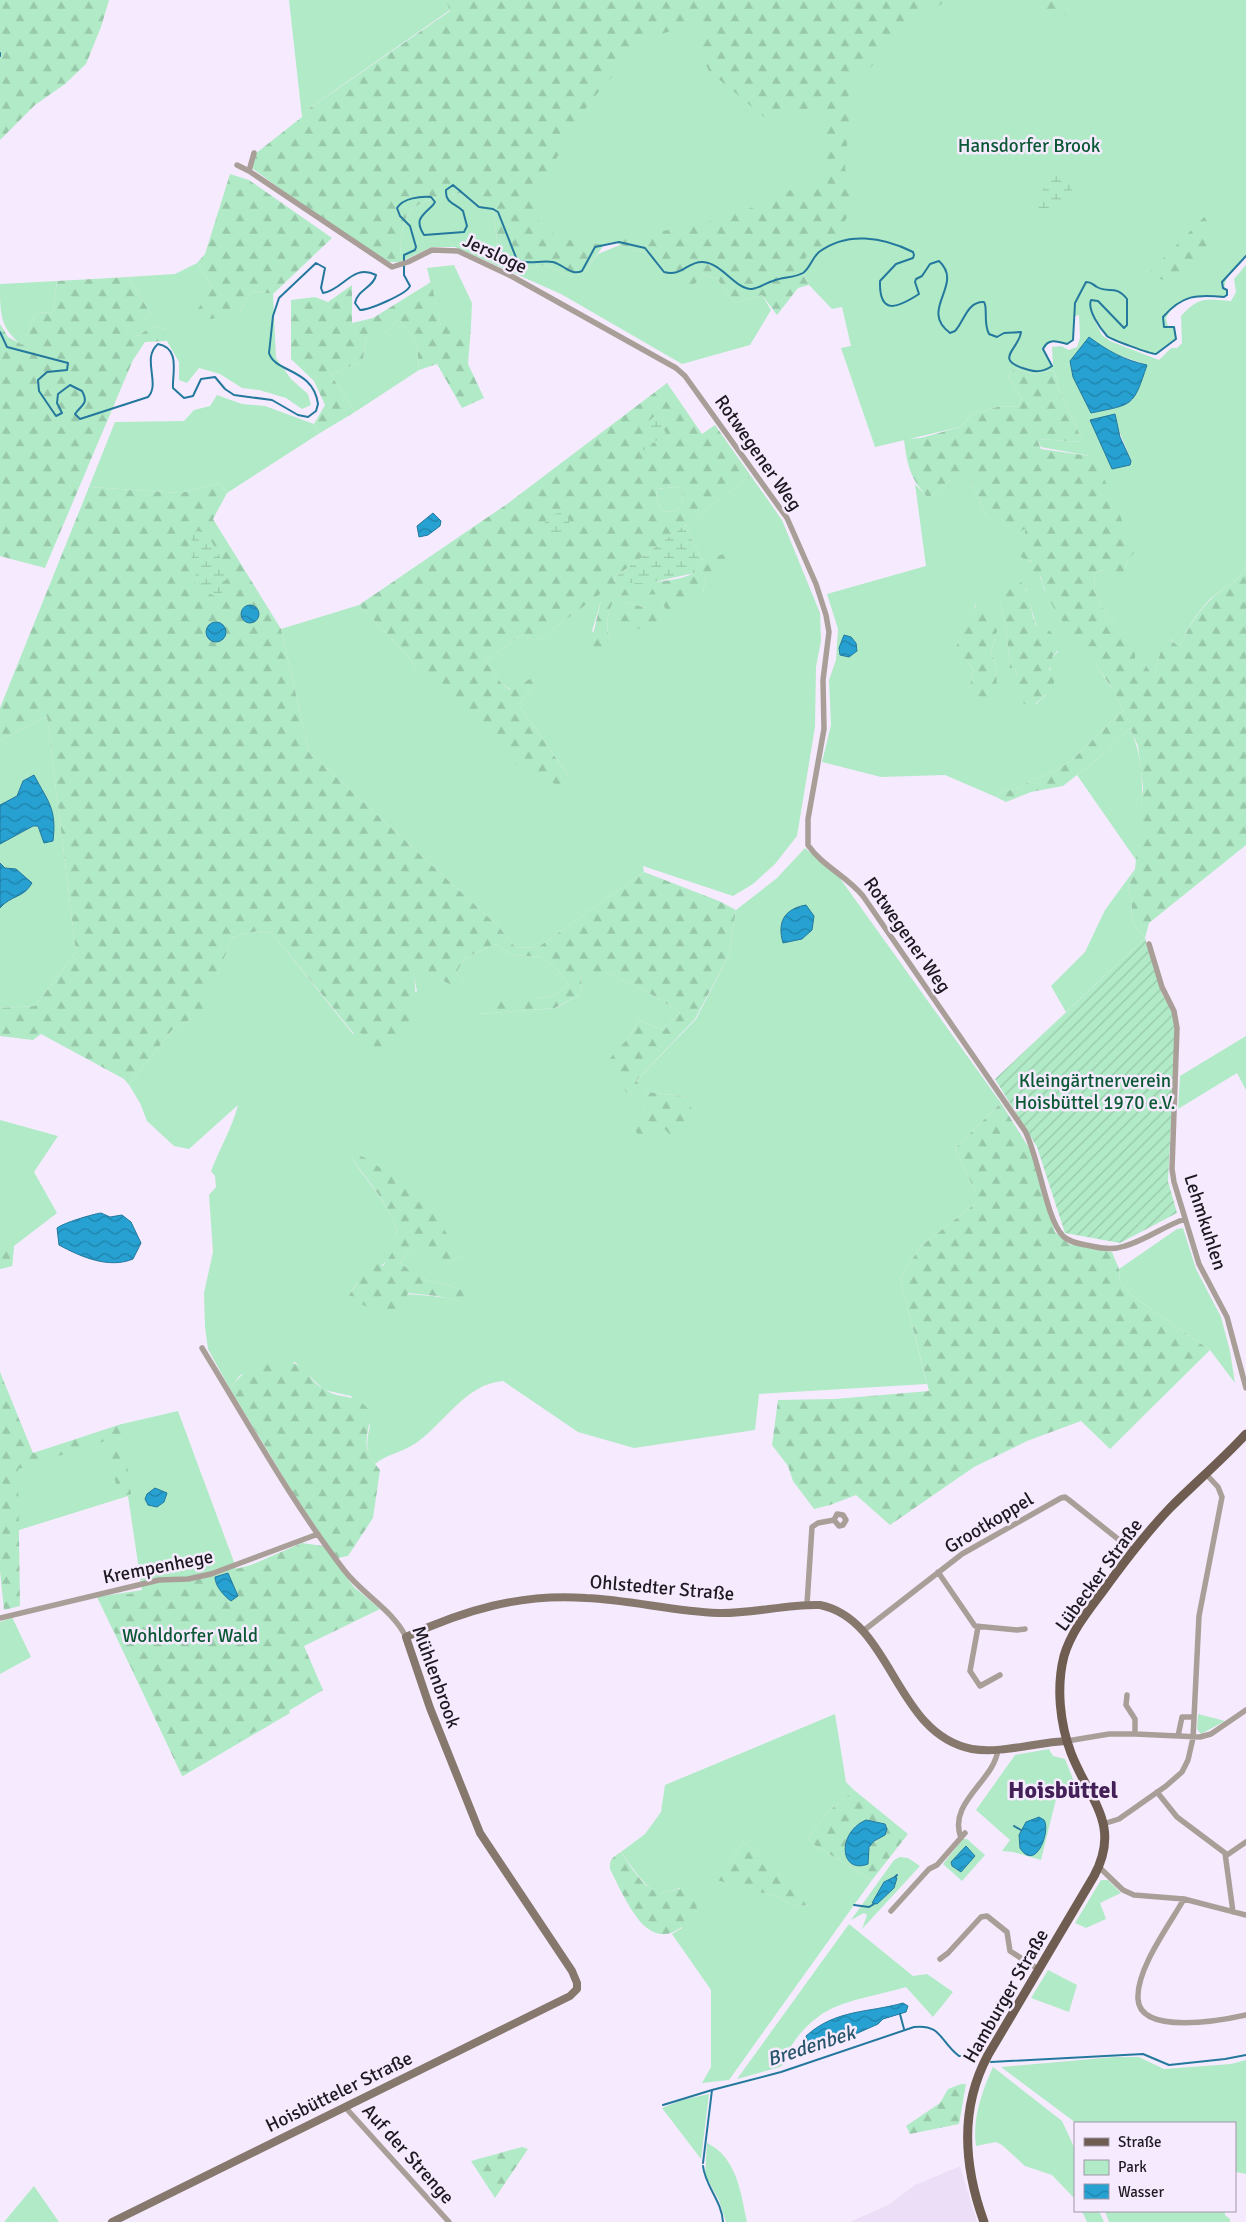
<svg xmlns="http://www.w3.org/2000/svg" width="1246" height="2222" viewBox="0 0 1246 2222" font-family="Signika,sans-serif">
<defs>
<pattern id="forest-firs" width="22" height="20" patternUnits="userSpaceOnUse" patternTransform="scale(1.25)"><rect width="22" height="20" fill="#b1eac6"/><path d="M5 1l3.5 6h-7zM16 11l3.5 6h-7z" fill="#98c8aa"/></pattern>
<pattern id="wetland-marsh" width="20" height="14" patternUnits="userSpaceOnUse" patternTransform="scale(1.25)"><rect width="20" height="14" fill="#b1eac6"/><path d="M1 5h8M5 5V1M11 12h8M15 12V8" fill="none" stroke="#98c8aa"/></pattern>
<pattern id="garden-furrows" width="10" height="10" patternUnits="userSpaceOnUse" patternTransform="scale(1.25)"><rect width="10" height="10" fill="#b1eac6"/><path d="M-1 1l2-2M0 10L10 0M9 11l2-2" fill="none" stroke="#98c8aa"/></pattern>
<pattern id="water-waves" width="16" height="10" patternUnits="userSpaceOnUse" patternTransform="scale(1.25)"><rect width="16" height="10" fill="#26a1d2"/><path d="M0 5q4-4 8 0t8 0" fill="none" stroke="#2082aa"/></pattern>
</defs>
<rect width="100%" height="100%" fill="#f6ebfe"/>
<path fill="#eddef7" d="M960,2166L977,2222H850L888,2205L915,2185Z"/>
<path fill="#b1eac6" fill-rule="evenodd" d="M289,0H446L450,10L341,86L307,110L302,117Z
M486,0H1246V256L1227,275L1224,289L1227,290V295L1224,297C1202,293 1177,297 1166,318L1168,327H1174L1176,339L1156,354L1148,353L1108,337L1091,313L1102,335L1110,341L1159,360L1171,348H1177L1182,343L1181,316C1199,296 1206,299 1231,301L1236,292L1234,279L1246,265V565C1242,581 1222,588 1210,599C1197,613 1185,630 1180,649L1171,639L1160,653L1154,680L1146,665L1135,660L1119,626L1107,616L1094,590L1095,573L1104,570L1124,571L1128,560L1090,456L1041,447L1037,439L1083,442L1059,390L1054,370L1033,374L1015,368L1008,376L1022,398L1018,406L997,407L973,414L960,427L875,447L841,348L851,346L842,307L832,309L809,285L803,273L711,264L690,289L704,274L717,279L735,303L762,295L771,310L750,345L682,364L561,294L455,247H432L400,262C402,207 407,203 461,193L494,212L499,261L515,271L545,265L572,277L585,271L598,254L620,245L646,253L653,260L652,254L619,242H613L541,260ZM1079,315L1080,338L1077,347L1069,350L1061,346L1052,347L1053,367L1043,350L1051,341L1067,344L1073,340V317ZM1089,337L1109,352L1147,365C1133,407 1134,404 1091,413ZM1091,420L1118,428L1131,461Z
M197,263L213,288L240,312L252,291L273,294L276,358L291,379L308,394L311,405L302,409L286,398L259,390L242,388L220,374L199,368L187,383L179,380V362L167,341V329L152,326L138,336L126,329L151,314L128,277L175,274Z
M454,265L472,303L471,326H441L427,268Z
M57,281L53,313L35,312L23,346C0,328 0,315 0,284Z
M399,319L417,343L419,370L355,412L331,375L363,360L366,334L382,335Z
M217,395L242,404L265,406L314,424L320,433L227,493L220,483L181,493L89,487L115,422L184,421L194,410L210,406Z
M751,476L782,520L820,613L821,641L816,667L815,727L797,836L775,864L753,884L733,896L643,866L644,872L537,948L515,947L499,927L309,752L281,629L359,605L409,657L416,669L570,778L518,704L537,683L536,676L511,690L501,683L485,661L522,635L537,641L604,591L592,631L612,644C604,629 607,610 616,596L660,593L665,609L703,593L706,575L723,555L702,560L685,525ZM626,602L646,608H658L620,621Z
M954,477H970L985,514L1025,529V538L1016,548C1030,560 1040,570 1044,589L1115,693L1123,710L1073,759L1052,773L1030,781L1019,788L1002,792L996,797L945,775L881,777L822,762L831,725L829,680L836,660L838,629L827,594L926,566L915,484L928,498ZM1026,588L1035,622L1040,629H1045L1058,652L1052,657L1046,695L1036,704L1017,676L1015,668H1010L1006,626L1000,604ZM976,604L995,639L991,653L997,668L995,693L971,695L969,689L974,670L955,649Z
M676,487L681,490L684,497L679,509L670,512L663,511L657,502L656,489Z
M47,716L76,952L35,1006L0,1008V741Z
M1130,728C1149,769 1141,816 1136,860L1077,775L1110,749Z
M805,848L839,877L1001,1103L955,1148L975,1191V1204L921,1246L900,1278L927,1384L759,1394L755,1430L634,1448L578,1432L503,1381C465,1384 445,1423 416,1443C403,1452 387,1454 375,1464C364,1451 367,1440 370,1425L351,1396L324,1390L295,1362L240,1375L230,1389L208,1349L205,1327L204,1293L213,1252L209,1195L216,1187L215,1176L211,1171C220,1148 232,1128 238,1105L189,1149L174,1146L147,1121L140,1103L129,1085L172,1030L213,1006L205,1001L233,937L257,931L272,933L353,1034L417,991L411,963L449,984L468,983L456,973L465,958L495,944L513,955L541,957L557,969L569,985L552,996L534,999H482L479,1014L556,1008L581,994L582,972H606L649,993L680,1012L664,1030L638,1020L630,1036L606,1064L626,1092L644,1104L640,1137L687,1097L648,1092L636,1081L696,1019L729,955L736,910L777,878ZM349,1153L460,1257L449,1262L421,1245L409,1250L400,1263L423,1279L462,1289L460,1301C423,1292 386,1294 349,1295C352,1291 354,1286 358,1282C369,1271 384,1268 393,1253C412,1223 361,1178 349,1153Z
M1135,869L1128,889L1132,903L1131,920L1145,938L1066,1012L1051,986L1085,952L1105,910Z
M1246,1036V1090L1237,1073L1178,1109L1180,1076Z
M0,1120L58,1136L34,1172L57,1213L14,1246L12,1266L0,1269Z
M1183,1228L1196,1269L1221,1317L1230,1351L1235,1383L1210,1350L1131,1295L1120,1281L1119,1269L1177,1229Z
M0,1372L33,1454L122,1424L178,1411L290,1713L183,1776L97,1597L142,1590L128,1496L0,1536Z
M12,1617L31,1657L0,1674V1622Z
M835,1714L846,1782L854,1790L828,1812L808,1838L813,1844L872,1880L729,2080L702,2083L711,2067V1990L672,1934L682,1928L680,1888C675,1889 666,1893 660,1893C646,1891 629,1862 621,1852L645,1834L661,1812L665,1785ZM743,1842L813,1905L793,1906L778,1897L710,1878L732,1858Z
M1198,1714L1225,1721L1201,1734L1197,1729Z
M1049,1749L1053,1756L1065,1759L1075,1784L1059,1787L1041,1860L1013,1852L1002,1851L1010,1840L976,1810L1015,1755Z
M963,1839H967L985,1855L962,1881L943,1864ZM967,1847L959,1871L952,1866Z
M900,1857L908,1858L920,1866L862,1929L867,1915L864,1913L851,1920L894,1860Z
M1101,1880H1108L1121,1893L1100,1903L1106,1919L1086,1928L1075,1923Z
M849,1924L913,1976L927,1974L953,1992L933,2017L906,1987C883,1994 857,1998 835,2007C815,2015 788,2041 785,2063L780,2067L737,2079Z
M1048,1970L1077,1985L1069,2012L1031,1998Z
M1114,2057H1139L1164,2069L1231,2064L1246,2060V2174L1236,2172L1235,2177V2123H1076L1001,2067Z
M993,2067L1062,2121L1075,2149V2199L1052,2175L1025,2166L1002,2145L996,2142L976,2146C972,2119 982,2091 993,2067Z
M709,2094L701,2159L662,2108L682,2100Z
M707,2143C737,2157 741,2194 747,2222H726L719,2200L705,2175Z
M34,2186L59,2222H4Z
M1082,2211H1099L1104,2222H1087Z
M1105,2211H1225V2215L1230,2219V2222H1109Z"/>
<path fill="url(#forest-firs)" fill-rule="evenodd" d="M0,0H109L101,27L86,64L65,84L35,105L0,140Z
M446,0H947L904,30L871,67L853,81L848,98L849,122L845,169L852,185L854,204L844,223L829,243L806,257L801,270L809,285L798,288L777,315L762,295L735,303L717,279L704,274L690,289L670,280L646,253L620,245L616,241L715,220L746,210L793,189L809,190L816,185H825V105L786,115L764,117L709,71L699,51L698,21L634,44L618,70L589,103L539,188L536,198L539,221L558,238L604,245L585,271L572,277L545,265L515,271L499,261L494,212L461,193C407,203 402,207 400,262H389L310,211L252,168L255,154L302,117L307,110L450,11Z
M1025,0H1069L1075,9L1069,15L1039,14Z
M230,174L249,180L332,238L273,294L252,291L240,312L211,319L194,314L213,288L197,263L205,254Z
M1212,209L1209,231L1215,245L1180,285L1147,275Z
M128,277L151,314L127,329L138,336L152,326L167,329V341L145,342L133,360L45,568L0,556V324L8,337L23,345L35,312L53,313L57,281Z
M431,282L441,326H471L468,364L484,398L462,408L437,364L419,370L417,343L399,319L382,335H366L363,360L331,375L355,412L320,433L314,424L325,405L314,381L291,359V300L315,297L328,302L352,285V323L373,318Z
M1015,368L1033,374L1054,370L1059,390L1083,442L1037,439L1041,449L1090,456L1111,491L1134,553L1128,560L1121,579L1112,580L1104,570L1095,573L1094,590L1107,616L1119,626L1135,649V659L1146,665L1154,679L1160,653L1170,639L1180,648C1186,630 1197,613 1211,599C1222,588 1242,581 1246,565V845L1149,923L1145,938L1131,920L1132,903L1128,889L1135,869L1143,787L1138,746L1130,728L1110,749L1063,786L1031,792L1006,802L996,797L1002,792L1019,788L1030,781L1052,773L1073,759L1123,710C1105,664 1050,621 1041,577L1032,572L1031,561L1022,558L1015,548L1025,538V529L1009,536L1000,531L1002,522L985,514L970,477H954L928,498C910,478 907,465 904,439L921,438L960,427L973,414L997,407L1018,406L1022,398L1008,376Z
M667,383L702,434L715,425L751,476L614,578L617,583C634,583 679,583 693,573C696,570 699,564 702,560L724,554L727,560L706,575L703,593L687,606L672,614L665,609L660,594L616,596C607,611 604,629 612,644L601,658L592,662L588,656L603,592L537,641L522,635L485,661L501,683L510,690L537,675V683L518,704L579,791L526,775L416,669L409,657L359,605L507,504ZM676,487L681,490L684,497L679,509L670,512L663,511L657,502L656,489Z
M220,483L227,493L213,519L281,629L309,752L499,927L515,947L537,948L644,872L719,901L736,910L729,955L695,1019L636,1081L648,1092L687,1097L693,1113L673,1138L659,1123L640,1137L630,1124L642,1115L644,1105L626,1092L605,1064L630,1036L638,1020L664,1030L680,1012L649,993L606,972H582L581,994L555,1008L478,1014L481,999H534L552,996L569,985L557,969L541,957L513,955L495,944L465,958L456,973L468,983L467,990L449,984L412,964C420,1010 416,1022 379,1051L361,1033L354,1034L272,933L257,931L233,937L206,1000L214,1006L172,1030L129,1085L124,1079L41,1034L33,1040L0,1036V1008L35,1006L76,952L47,716L0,741V708L89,487L181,493Z
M1014,578C1036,587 1027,619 1039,627C1042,629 1047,629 1050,631L1061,647L1052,657L1053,664L1049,669L1051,673H1056C1057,685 1043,699 1033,705L1024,704L1014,685V678L1017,676L1015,668H1010L1006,626L1000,604L1004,583Z
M979,601L992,617L997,631L991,653L997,668L996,699L977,704L971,702L969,689L974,670L968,663L962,667L956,662L955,649L970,615Z
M626,602L646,608H658L660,619L652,627L626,630L620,621L621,606Z
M1001,1103L1031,1151L1055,1232L1069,1244L1112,1252L1119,1269L1120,1281L1131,1295L1210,1350L1110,1449L1081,1421L1027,1441L974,1467L890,1525L856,1495L830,1505L814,1509L793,1481L788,1466L772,1445L778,1400L835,1399L929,1391L900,1278L921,1246L975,1204V1191L955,1148Z
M348,1153C359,1153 367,1159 376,1165C416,1188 439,1216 460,1257L449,1262L429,1261L420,1246L409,1250L400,1263L410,1270L417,1266L423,1279L462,1289L464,1296L460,1301L437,1296L408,1293L400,1311C381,1312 363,1309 349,1295L358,1282L355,1257L383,1266C390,1256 398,1247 397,1234C394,1209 363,1175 348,1153Z
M0,1245L14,1246L12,1266L0,1269Z
M278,1359C311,1364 303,1377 325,1390C343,1401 357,1391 371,1413C367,1441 360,1447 380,1470L373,1518L348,1556L338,1558L329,1552L230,1389C243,1371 255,1362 278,1359Z
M0,1373L33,1453L122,1424L131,1494L118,1497L108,1440L18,1469L20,1606L4,1610L0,1571Z
M302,1543L323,1546L354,1587L380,1609L304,1646L323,1690L182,1776L99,1599L159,1589L251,1565Z
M854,1790L908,1834L872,1880L813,1844L808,1838L828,1812ZM859,1824L880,1838C872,1841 869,1845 868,1854L854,1865C840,1851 846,1836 859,1824Z
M743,1842L814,1905L793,1906L778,1897L709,1878L732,1858Z
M621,1852C630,1865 642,1887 658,1892C670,1895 680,1883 692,1892L696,1900L697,1909C687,1926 667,1944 647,1928C633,1918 618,1885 610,1869C609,1859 613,1857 621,1852Z
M961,2084H966L959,2124L910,2134L906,2126L940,2103L948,2089Z
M522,2147L528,2149L495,2198L471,2161Z"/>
<path fill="url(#wetland-marsh)" d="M1060,174L1072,181C1076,200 1059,212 1041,212L1037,207C1038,195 1048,179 1060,174Z
M655,416L666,433L644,451L642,447L653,433L646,423Z
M563,512L570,520L564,534L548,535L542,528L548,516Z
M685,525L702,560L694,573L650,583H617L614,578Z
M197,531L207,533L229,574L226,580L222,582V599L198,589L193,579L200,568L192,561L191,552L195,546L190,537Z"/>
<path fill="url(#garden-furrows)" d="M1145,938L1162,994L1172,1011L1176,1028L1168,1181L1177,1213L1120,1243L1065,1233L1037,1147L995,1079Z"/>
<path fill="url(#water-waves)" stroke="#24789d" d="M1089,337C1108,351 1124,360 1147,365C1133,407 1134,404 1091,413L1073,377L1070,361Z
M1115,414L1120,437L1131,461L1130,465L1112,469L1090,420Z
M433,513L441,521L440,526L428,535L419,537L417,526Z
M241 614a9 9 0 1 1 18 0a9 9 0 1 1-18 0Z
M206 632a10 10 0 1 1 20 0a10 10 0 1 1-20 0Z
M844,635L851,637L856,643L857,651L849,657L840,655L839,648Z
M34,775C48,802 57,808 53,841L44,843L38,826H33L0,844V805L17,796L23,781Z
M0,863L5,868L16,869L32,883C24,898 11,895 0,908Z
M806,905L814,916L812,930L802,939L783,943C777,922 784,909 806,905Z
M101,1213L110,1217L122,1215L131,1222L141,1243L133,1259C109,1269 81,1257 59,1245L57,1228C63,1223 93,1214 101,1213Z
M155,1488L167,1493L164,1502L157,1507L148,1505L145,1499L147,1494Z
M228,1573L238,1596L231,1601C224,1596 215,1586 215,1577Z
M1039,1817L1044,1820C1051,1830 1036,1873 1020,1848L1019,1835L1026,1822Z
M866,1820L885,1824L887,1829L885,1835L874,1841L869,1847L868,1864C840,1875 836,1833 866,1820Z
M966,1846L975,1856L961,1872L952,1866L951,1862Z
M894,1877L897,1878L894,1888L877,1904L872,1903L884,1882Z
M903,2003L908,2006L906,2012L883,2019L878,2024L822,2049L814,2050L809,2047L806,2036C836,2009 868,2013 903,2003Z"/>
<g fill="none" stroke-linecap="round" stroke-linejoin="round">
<path stroke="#24789d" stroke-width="2" d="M0,53V56
M0,332L7,347L68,363L67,370L47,372L38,380L39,391L56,416L62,413L57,403L58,394L70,385L82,391C89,404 82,404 75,414L80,419L148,397C161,384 141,358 158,344C181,348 172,374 173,388L184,398L193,396L201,379L215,377L225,389L234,395L272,400L298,415L308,417L316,411L318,404C313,368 275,373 269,353L273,316L279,298L316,263L325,268L321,288L323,293C343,290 353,263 376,275C374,287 358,289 355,303L360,310C369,310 407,294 410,286L404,275V255L415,250L416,247L410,226L400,216L397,208C403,198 421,196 431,197L435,202L433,205C422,216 414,219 424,235L464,232L467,226L463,211C456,203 445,204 446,190L453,185L479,207L493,209L498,212L517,260C527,265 541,260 553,262C564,265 571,276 582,271L595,247L619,242L645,248L664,272C683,277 687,261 703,262C722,263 736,290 752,289C759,288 766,283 773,281C782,277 794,278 803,273C810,268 812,258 819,252C847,231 883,237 913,252L914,255L913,258L896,264L880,281C879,317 899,307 919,294L915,282L916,279L922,276L930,264L939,261C965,285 918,309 950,333L955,331C964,322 967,301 984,302C988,307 983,323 989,334L997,337L1004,333L1021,332C1019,350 991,360 1029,370C1036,372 1045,371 1052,366L1043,349C1048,338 1057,341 1067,344L1073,340L1075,303L1086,282C1092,282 1092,284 1097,287C1109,294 1115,284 1127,299V325L1124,328L1098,301L1091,300C1087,310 1100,328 1107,336C1110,339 1150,354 1156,354L1176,339L1174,327H1164L1163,317C1182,295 1197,294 1224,297L1227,295V290L1223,288L1222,282L1246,256
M1014,1826L1021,1830
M895,1877L897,1875
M854,1905L869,1907L874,1904
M900,2014L904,2029
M991,2062L1143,2054L1169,2065L1225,2059L1246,2055
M663,2105L712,2090
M703,2163L712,2090L781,2072L914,2027C942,2024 940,2042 959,2056H979
M703,2166C705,2186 722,2201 723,2222"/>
<path stroke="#aa9f98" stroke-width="5.5" d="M254,153L249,171L392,267L408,262L432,250L458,251L513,277L676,368L685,376L787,518L816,584L826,615L829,632L823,680L824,729L808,819V845C822,866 847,876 863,896L1025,1131C1039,1157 1046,1219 1063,1236C1070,1243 1082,1244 1091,1246C1103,1249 1114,1250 1125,1246C1146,1240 1164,1226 1185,1219
M237,165L249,171
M1149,944L1162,987L1174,1011L1177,1028L1172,1169L1174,1182L1199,1264L1227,1317L1246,1388
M202,1348C247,1421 292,1503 344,1570C363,1595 392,1609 406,1637
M938,1572L975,1626L1017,1630L1025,1629
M807,1604L812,1527L818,1523L834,1520L837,1514L843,1515L846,1520L843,1525L839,1526L834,1520
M0,1618L159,1580L188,1579L211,1574L318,1534
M978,1627L970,1671L980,1686L1000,1675
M863,1631L962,1554L1061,1498L1065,1497L1069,1500L1133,1551
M1127,1695L1126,1705L1135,1719V1734
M1178,1736L1182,1717H1194
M1067,1741L1109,1734H1135L1200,1737L1211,1734L1246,1710
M1157,1792L1177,1817L1225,1853L1233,1912
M1103,1824L1119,1819L1166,1786L1182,1772L1188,1760L1193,1738L1199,1616L1222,1497L1218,1487L1206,1474
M961,1838C947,1802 995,1781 998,1749
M1227,1855L1246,1842
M1099,1867L1123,1890L1134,1895L1184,1899L1246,1915
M1184,1899C1170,1924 1136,1969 1138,1999C1140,2036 1224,2020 1246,2015
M891,1911L929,1869L937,1865L965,1833
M940,1959L948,1953L981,1917L987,1916L1007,1932L1010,1951L1038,1969
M345,2107L449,2222"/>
<path stroke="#87786e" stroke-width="8" d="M112,2222L570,1996L577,1989V1983L572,1971L480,1833L430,1708L406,1637C464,1610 522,1593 586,1598C630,1600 673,1611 718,1613C752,1614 786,1604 820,1605C893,1620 894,1734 972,1749C1001,1754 1037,1742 1067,1741"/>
<path stroke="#6f5d51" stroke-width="9" d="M984,2222C964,2167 959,2109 988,2055L1094,1876C1122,1824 1089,1800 1071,1753C1060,1724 1056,1687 1064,1656C1071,1632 1088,1611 1103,1591C1124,1562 1145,1534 1170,1508C1195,1483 1222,1460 1246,1434"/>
</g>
<g text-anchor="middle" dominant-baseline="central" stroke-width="5" stroke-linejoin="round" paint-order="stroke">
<g font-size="19" fill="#0a5834" stroke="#f6ebfe">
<text x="1029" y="146">Hansdorfer Brook</text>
<text x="1095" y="1081">Kleingärtnerverein<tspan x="1095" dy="22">Hoisbüttel 1970 e.V.</tspan></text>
<text x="190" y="1636">Wohldorfer Wald</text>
</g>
<g font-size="19" fill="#1e1921" stroke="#f6ebfe">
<text transform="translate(495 254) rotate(25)">Jersloge</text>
<text transform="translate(758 453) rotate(55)">Rotwegener Weg</text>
<text transform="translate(907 935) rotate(55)">Rotwegener Weg</text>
<text transform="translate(1205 1222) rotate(72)">Lehmkuhlen</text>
<text transform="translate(989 1523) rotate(-31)">Grootkoppel</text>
<text transform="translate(158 1567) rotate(-11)">Krempenhege</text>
<text transform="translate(1099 1575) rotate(-54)">Lübecker Straße</text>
<text transform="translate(662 1588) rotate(5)">Ohlstedter Straße</text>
<text transform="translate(436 1677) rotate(70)">Mühlenbrook</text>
<text transform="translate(1006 1996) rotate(-60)">Hamburger Straße</text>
<text transform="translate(339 2092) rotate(-26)">Hoisbütteler Straße</text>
<text transform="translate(408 2154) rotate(48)">Auf der Strenge</text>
</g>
<g font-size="20" font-style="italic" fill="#27556b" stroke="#f6ebfe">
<text transform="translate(811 2046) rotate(-18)">Bredenbek</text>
</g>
<g font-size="24" font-weight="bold" fill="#432057" stroke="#f6ebfe">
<text x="1063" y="1790">Hoisbüttel</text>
</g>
</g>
<rect x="1074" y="2122" width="162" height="90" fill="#f6ebfe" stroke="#a097a6"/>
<rect x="1084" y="2138" width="25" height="8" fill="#6f5d51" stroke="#a097a6"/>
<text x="1118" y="2147" font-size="15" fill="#1e1921">Straße</text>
<rect x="1084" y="2160" width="25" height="15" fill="#b1eac6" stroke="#a097a6"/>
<text x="1118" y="2172" font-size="15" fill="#1e1921">Park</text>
<rect x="1084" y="2184" width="25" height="15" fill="url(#water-waves)" stroke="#a097a6"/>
<text x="1118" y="2197" font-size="15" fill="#1e1921">Wasser</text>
</svg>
